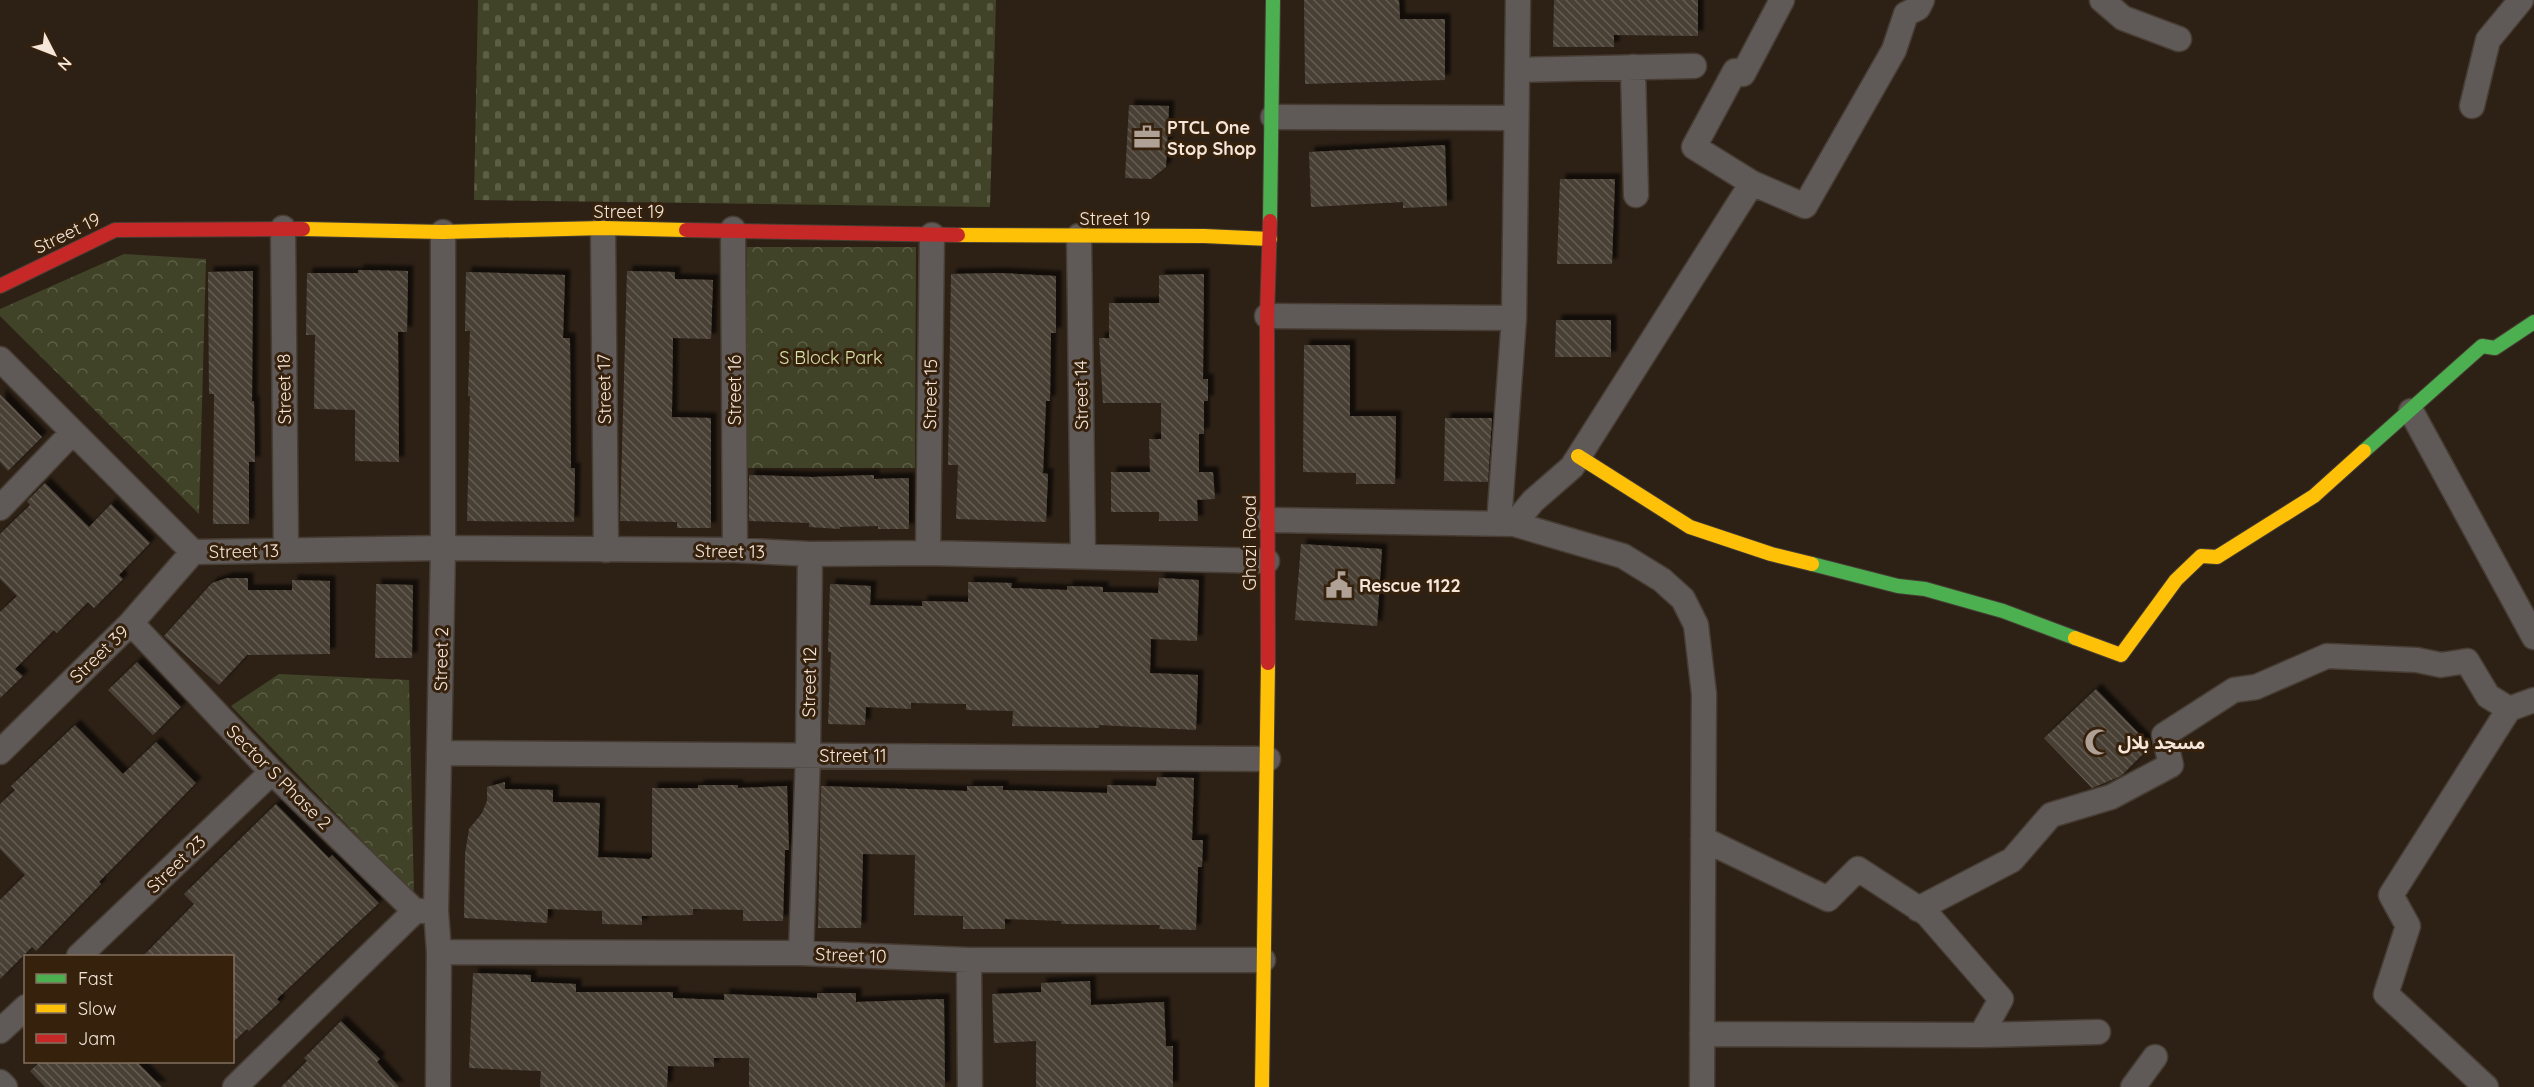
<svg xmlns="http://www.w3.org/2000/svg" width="2534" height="1087" viewBox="0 0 2534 1087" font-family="Quicksand,'Noto Sans Arabic',sans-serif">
<defs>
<pattern id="cemetery-stones" width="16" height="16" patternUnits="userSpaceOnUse" patternTransform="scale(1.5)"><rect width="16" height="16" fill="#404327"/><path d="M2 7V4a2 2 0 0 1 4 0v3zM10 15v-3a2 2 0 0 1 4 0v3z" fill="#5c5e46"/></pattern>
<pattern id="park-crowns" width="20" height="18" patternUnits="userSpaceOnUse" patternTransform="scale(1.5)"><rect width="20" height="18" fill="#404327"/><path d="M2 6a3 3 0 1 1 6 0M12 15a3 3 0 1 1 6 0" fill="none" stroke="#5c5e46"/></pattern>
<pattern id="building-back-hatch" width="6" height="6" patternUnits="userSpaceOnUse" patternTransform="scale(1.5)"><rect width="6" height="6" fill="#4a4036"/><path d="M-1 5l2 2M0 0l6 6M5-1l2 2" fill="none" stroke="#655c52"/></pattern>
<filter id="shadow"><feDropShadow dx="5.5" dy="-5.5" stdDeviation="1.5" flood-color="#0009"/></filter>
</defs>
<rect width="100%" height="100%" fill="#2d2116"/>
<path fill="url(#cemetery-stones)" d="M478,0H996L990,207L474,200Z"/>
<path fill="url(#park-crowns)" d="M747,247H916L915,468H746Z
M124,254L206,259L199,514L0,316V309Z
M279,674L409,680L414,894L231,706Z"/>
<path fill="url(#building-back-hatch)" filter="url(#shadow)" d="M1304,0H1399L1400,19H1445V80L1305,84Z
M1554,0H1698V36L1614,35V47H1553Z
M1129,105L1169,106L1166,167L1151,179L1125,178Z
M1445,145L1447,206L1403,208V202L1311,207L1309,152Z
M1560,179H1615L1612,264H1557Z
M358,270L408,271L407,332H398L399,462L355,461V410L314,409L315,335H306L307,273H358Z
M253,271L252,401H254L255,462H249V524H213L214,394H209L208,272Z
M627,271L675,272V279L713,280L711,339L673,338L672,410V417L711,418V528H677V522L620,521Z
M466,272L565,275L563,338H570L571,468H575L574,522L467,521L470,396H468L470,331H465Z
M1000,273L1056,276V333H1051L1050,401H1046L1043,473L1048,474L1046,522L956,519L958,465H948L951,274Z
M1204,274L1203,379H1208V401H1204V434H1199V472H1213L1215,499L1197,500L1198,521H1159V512H1111V472H1150L1149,439H1161V403H1103L1099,338H1109V303H1159V275Z
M1556,320H1611V357H1555Z
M1304,345H1350V416H1396L1395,484H1356V473L1303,472Z
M0,394L42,437L8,471L0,462Z
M1445,418H1492L1488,482L1444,481Z
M749,475L812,477L874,475V479L909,478V529H878V526L840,527V529L809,527V523L749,521Z
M45,483L89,527L111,504L150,543L119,575L123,579L94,608L88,602L57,633L54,630L15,669L23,676L0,698V612L17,596L0,579V534L30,505L27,501Z
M1301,544L1382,549L1377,626L1295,620Z
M227,578H248V590H292V580L330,581V654L247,655L219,685L164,636L212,583Z
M1159,578L1199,580L1197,641L1151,639L1150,673L1198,675L1196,730L1099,725V728L1012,726L1013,711L966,710V704L911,703V709L866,707L865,725L828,724L831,652H828L830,584L871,586L870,605L922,606V601L968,602V582L1012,583L1011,588L1067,590V586L1103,587V592L1158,593Z
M376,584L413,585L412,658H375Z
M137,662L181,707L153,735L108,690Z
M2096,689L2151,746L2121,776L2092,788L2044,738Z
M75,725L123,774L156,742L196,783L99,882L101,884L36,951L32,947L0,979V900L25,875L0,849V804L15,790L11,786Z
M1157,777L1194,778L1192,840H1203L1202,867H1198L1196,930L1159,929L1160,925L1061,924L1062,921L1005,919V929H963V916L914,915L915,855L863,854L861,928H818L821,786L967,791V786H1003V790L1107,793V785L1156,786Z
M505,782V789L553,790V802L600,803L598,857L649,859L652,857V788H698V785H738V788L787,786L789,850H785L783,921H743V910L693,909V915L642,916V925L602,924V911L548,909L547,923L464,918L465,854L469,829L482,813L487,801V787Z
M276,804L329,858L332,855L379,903L277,999L280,1002L249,1031L247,1029L232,1043V957H142L194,904L184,894Z
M473,973L531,975V982L576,984V992H673V998L724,1000V994L817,998V993H856V1002L944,999L945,1087H749V1058H714V1067L668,1066L667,1087H540L541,1071L469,1068Z
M1090,981L1091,1005L1164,1002L1166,1046H1173V1087H1036V1041L994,1043L992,994L1041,992V983Z
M341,1021L380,1059L377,1062L399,1087H281L307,1061L304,1058Z
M40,1062H137L162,1087H45L30,1071Z"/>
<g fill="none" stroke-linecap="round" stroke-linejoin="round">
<defs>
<path id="street" d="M1782,0L1743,74L1735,71L1694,147L1752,183L1805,206L1894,50L1906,14L1918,8L1922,0
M2102,0L2123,18L2179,39
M1633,67L1636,195
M1517,70L1694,66
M2472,106L2488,40L2521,0
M1273,117L1516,118
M283,228L286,550
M603,228L606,550
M733,229L735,550
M1079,236L1083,555
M1267,316L1514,318
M0,359L193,552
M2411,411L2534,637
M0,508L73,432
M1268,520L1514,524L1623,556L1662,580L1683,599L1696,625L1704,694L1702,1087
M1499,523L1514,318L1518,0
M1514,524L1533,501L1572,467L1752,183
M193,552L443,548L735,550L810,554L928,553L1267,561
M928,553L932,235
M131,623L272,772L415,911H436
M0,752L131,623L193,552
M439,753L1268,759
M1918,909L2012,860L2051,815L2111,797L2171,765L2164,735L2234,690L2256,687L2327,656L2417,660L2441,665L2467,661L2488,696L2509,709L2534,700
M439,952L801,953L969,960H1263
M801,953L808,755L810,554
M79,956L272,772
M969,960L970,1087
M0,1031L26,1007
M1702,1034L1981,1035L2001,999L1927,914L1858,869L1828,899L1703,839
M1981,1035L2098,1032
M0,1082L5,1087
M235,1087L415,911
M438,1087L439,952L436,911L443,548V232
M2133,1087L2155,1057
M2486,1087L2386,994L2408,926L2391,895L2509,709"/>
<path id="fast" d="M1270,221L1273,0
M2364,451L2482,346L2495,348L2534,322
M1812,564L1898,586L1925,589L2003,611L2075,638"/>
<path id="slow" d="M303,229L443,232L603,228L686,230
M958,235L1204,236L1270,239
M1578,456L1690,527L1771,554L1812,564
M2075,638L2121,655L2176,580L2201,556L2217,557L2314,496L2364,451
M1262,1087L1268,663"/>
<path id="jam" d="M686,230L958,235
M0,286L115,230L303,229
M1268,663L1267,316L1270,221"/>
</defs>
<use href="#street" stroke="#473d33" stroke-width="27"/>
<use href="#fast" stroke="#473d33" stroke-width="16"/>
<use href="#slow" stroke="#473d33" stroke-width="16"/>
<use href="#jam" stroke="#473d33" stroke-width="16"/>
<use href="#street" stroke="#5f5958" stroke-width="24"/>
<use href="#fast" stroke="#4caf50" stroke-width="14"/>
<use href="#slow" stroke="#ffc107" stroke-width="14"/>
<use href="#jam" stroke="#c62828" stroke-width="14"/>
</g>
<defs>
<symbol id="office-bare" viewBox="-9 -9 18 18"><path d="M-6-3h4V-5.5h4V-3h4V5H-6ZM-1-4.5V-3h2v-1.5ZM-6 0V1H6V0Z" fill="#afa195" stroke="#36210d" stroke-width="2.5" paint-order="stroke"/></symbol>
<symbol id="civic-bare" viewBox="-9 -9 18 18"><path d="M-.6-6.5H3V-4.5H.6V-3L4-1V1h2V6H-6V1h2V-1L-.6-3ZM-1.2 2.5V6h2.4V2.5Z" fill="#afa195" stroke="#36210d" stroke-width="2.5" paint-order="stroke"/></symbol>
<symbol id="mosque-bare" viewBox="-9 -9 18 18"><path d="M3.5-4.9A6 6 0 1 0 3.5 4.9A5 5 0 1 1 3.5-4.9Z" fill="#afa195" stroke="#36210d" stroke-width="2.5" paint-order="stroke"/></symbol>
</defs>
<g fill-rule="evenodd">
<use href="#office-bare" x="1128" y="118" width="38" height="38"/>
<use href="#civic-bare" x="1320" y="566" width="38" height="38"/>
<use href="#mosque-bare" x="2079" y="723" width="38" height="38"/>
</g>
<g text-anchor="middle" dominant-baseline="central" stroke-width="6" stroke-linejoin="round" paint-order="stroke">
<g font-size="18" font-weight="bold" fill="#f5e6da" stroke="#36210d" text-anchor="start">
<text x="1167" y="127">PTCL One<tspan x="1167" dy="21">Stop Shop</tspan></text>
<text x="1359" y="585">Rescue 1122</text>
<text x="2118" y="742">مسجد بلال</text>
</g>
<g font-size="18" fill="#f5e6da" stroke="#36210d">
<text x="629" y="211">Street 19</text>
<text x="1115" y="218">Street 19</text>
<text transform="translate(67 233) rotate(-26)">Street 19</text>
<text transform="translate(284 389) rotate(-91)">Street 18</text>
<text transform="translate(604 389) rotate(-91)">Street 17</text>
<text transform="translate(734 390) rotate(-90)">Street 16</text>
<text transform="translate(930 394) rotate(-89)">Street 15</text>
<text transform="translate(1081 395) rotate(-91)">Street 14</text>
<text transform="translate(1249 543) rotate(-90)">Ghazi Road</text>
<text transform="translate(244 551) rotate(-1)">Street 13</text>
<text transform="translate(730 551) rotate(1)">Street 13</text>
<text transform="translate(99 654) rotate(-44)">Street 39</text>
<text transform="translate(441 659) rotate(-89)">Street 2</text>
<text transform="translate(809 682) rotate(-89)">Street 12</text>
<text x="853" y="755">Street 11</text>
<text transform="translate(279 777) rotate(45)">Sector S Phase 2</text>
<text transform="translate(176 864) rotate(-44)">Street 23</text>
<text transform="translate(851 955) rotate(2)">Street 10</text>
</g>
<g font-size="18" fill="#d9e5aa" stroke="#36210d">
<text x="831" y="357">S Block Park</text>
</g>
</g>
<rect x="24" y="955" width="210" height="108" fill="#36210d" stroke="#82705f" stroke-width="1.5"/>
<rect x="36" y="974" width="30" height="9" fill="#4caf50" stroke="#82705f" stroke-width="1.5"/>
<text x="78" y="985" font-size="18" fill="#f5e6da">Fast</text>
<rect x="36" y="1004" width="30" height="9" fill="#ffc107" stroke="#82705f" stroke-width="1.5"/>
<text x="78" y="1015" font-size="18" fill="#f5e6da">Slow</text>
<rect x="36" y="1034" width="30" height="9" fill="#c62828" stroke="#82705f" stroke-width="1.5"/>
<text x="78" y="1045" font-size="18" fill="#f5e6da">Jam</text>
<g transform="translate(54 54) rotate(132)" stroke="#36210d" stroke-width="4.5" paint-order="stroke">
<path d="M0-4.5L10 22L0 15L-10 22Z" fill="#f5e6da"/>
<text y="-9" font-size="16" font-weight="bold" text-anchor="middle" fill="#f5e6da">N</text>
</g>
</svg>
